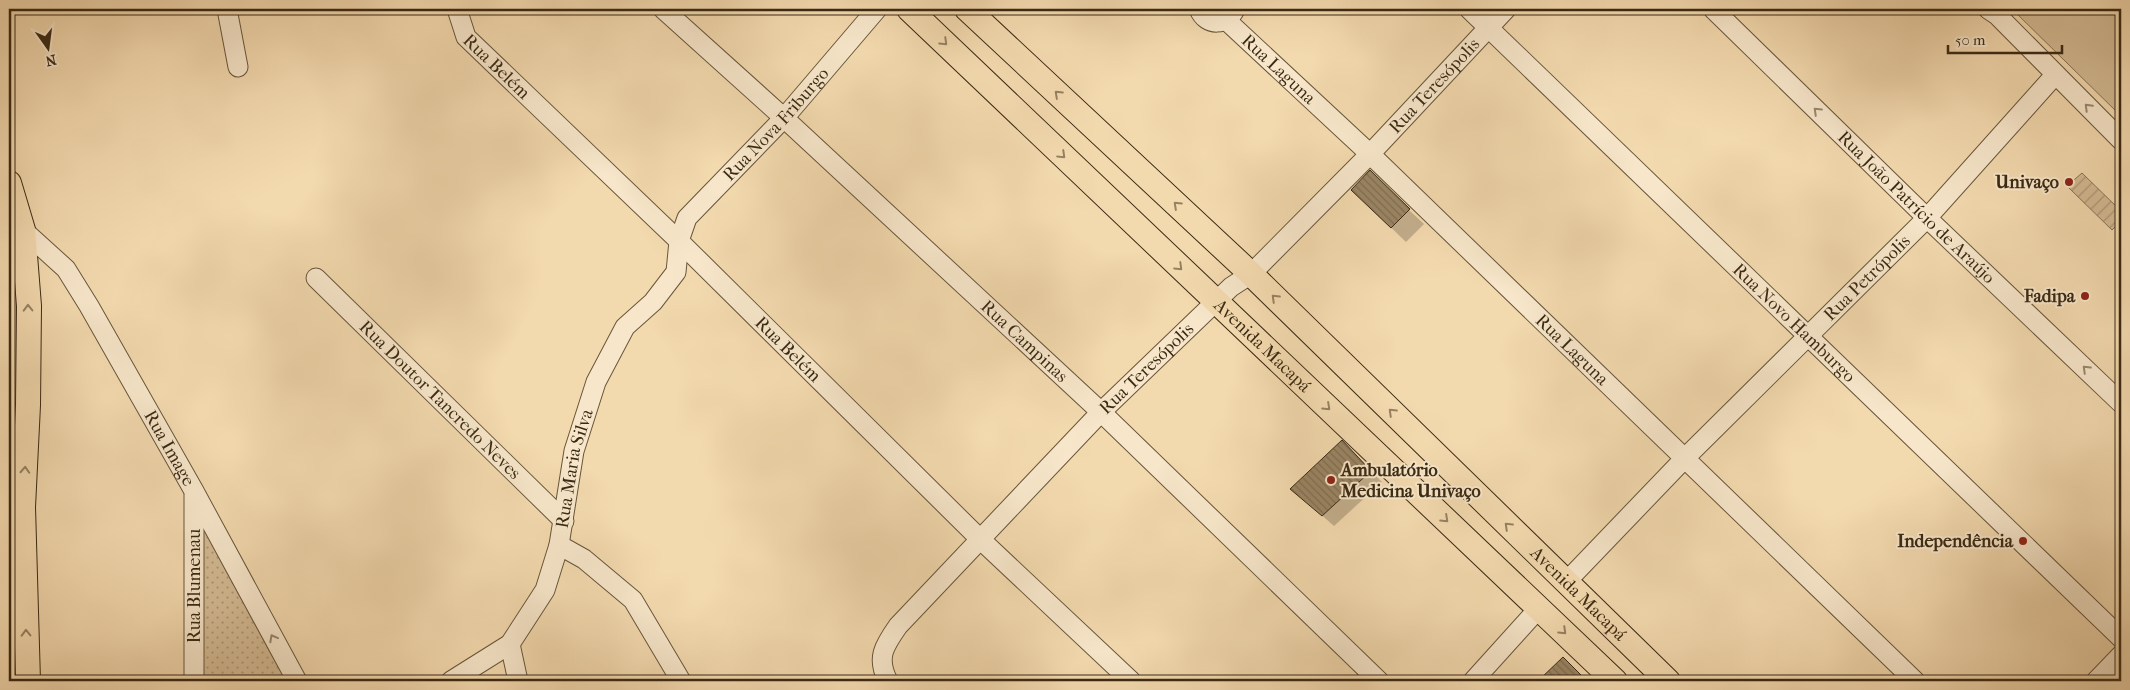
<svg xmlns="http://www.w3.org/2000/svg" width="2130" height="690" viewBox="0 0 2130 690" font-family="'IM FELL French Canon',serif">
<defs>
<pattern id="park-dots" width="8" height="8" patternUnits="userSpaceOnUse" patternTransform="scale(1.25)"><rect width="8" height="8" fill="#d4bb94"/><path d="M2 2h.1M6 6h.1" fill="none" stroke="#ad9878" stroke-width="1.8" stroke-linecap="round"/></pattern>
<pattern id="garden-furrows" width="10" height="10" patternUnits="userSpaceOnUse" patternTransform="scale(1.25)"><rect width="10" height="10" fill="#d4bb94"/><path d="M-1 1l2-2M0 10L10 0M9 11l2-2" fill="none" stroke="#ad9878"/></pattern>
<pattern id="building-back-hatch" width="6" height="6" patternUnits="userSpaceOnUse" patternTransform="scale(1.25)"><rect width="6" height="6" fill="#9a8564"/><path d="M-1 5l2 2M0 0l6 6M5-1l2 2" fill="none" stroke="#7f6d51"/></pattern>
</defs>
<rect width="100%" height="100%" fill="#f3d9ae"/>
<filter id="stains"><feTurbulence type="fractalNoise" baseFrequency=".004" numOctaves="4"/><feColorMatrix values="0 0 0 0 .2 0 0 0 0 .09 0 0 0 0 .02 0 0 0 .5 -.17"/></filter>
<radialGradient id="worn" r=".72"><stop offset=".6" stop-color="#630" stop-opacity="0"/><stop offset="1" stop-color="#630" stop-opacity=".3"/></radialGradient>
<path fill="url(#park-dots)" stroke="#877254" d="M197,506L290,681H197Z"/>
<path fill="url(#garden-furrows)" stroke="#877254" d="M2082,173L2121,211V221L2112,230L2067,186Z"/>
<path fill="#d4bb94" stroke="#877254" d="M2012,9H2121V116Z"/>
<path fill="#0003" d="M1352,190L1409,210L1424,224L1406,242Z
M1342,442L1382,482L1334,526L1292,489Z"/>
<path fill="url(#building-back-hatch)" stroke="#3a2a14" d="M1370,170L1410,209L1391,228L1351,190Z
M1342,440L1371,471L1322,516L1290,489Z
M1563,657L1587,681H1538Z"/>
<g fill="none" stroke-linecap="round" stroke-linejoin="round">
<defs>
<g id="minor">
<path d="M227,9L238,67"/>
<path id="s1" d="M457,9L466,37L679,241L980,539L1131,681"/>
<path id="s2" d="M663,9L784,118L1101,412L1379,681"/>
<path d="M1199,9C1206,27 1228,26 1235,9"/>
<path id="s3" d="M1469,9L2121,638"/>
<path id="s4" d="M1713,9L1927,218L2121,403"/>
<path d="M1988,9L1997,15L2121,140"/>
<path id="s5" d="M1226,20L1370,154L1915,681"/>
<path id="s6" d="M23,230L66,269L89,306L194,491L297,681"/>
<path id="s7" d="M316,278L564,521"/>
<path d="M194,495V681"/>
<path d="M559,545L584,559L633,600L681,681"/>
<path id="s8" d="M1566,582L1685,458L1927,218L2055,75"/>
<path d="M510,644L518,681"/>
<path id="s9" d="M451,681L510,644L545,590L559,545L574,451L596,382L625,327L653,302L676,272L679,241L687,218L784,118L877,9"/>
<path id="s10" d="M888,681C876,658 884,646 898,626L1101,412L1231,287L1251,274L1370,154L1506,9"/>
<path d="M1473,681L1539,608"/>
<path d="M2096,681L2121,655"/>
</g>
<g id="major">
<path id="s11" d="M909,9L1615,681"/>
<path id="s12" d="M967,9L1251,274L1668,681"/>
<path d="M9,183L23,230L29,306L28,405L23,507L28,681"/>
</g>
</defs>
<use href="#minor" stroke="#68563a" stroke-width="21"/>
<use href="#major" stroke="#3a2a14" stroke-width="26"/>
<use href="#minor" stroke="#f7e6ca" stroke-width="19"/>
<use href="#major" stroke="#f3d9ae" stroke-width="24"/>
</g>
<defs><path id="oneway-chevron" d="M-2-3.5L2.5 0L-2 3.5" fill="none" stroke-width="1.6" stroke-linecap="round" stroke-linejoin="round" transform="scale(1.25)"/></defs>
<g stroke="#968261">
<use href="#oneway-chevron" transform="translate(944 42) rotate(44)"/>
<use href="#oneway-chevron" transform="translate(1058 94) rotate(-137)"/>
<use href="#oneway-chevron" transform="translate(1062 155) rotate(44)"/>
<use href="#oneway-chevron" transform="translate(1177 205) rotate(-137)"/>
<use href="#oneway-chevron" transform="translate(1179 267) rotate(44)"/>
<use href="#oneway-chevron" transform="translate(1275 298) rotate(-136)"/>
<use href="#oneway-chevron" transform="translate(28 308) rotate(-91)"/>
<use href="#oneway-chevron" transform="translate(1327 407) rotate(43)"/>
<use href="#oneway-chevron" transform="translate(1392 412) rotate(-136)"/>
<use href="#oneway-chevron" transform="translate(25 470) rotate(-87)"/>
<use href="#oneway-chevron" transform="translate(1445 519) rotate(43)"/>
<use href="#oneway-chevron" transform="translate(1508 526) rotate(-136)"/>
<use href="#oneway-chevron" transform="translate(1563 631) rotate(44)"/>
<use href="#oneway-chevron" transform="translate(26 633) rotate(-91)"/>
</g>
<g stroke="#98886f">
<use href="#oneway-chevron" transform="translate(2088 107) rotate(-135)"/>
<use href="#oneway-chevron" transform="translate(1817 111) rotate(-136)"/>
<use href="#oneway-chevron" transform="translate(2086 369) rotate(-136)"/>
<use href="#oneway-chevron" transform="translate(273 638) rotate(-118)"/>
</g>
<g fill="#8f2418" stroke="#f7e6ca" stroke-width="2">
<circle cx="2069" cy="182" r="5"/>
<circle cx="2085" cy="296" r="5"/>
<circle cx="1331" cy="480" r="5"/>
<circle cx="2023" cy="541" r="5"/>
</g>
<g text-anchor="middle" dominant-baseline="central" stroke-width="4" stroke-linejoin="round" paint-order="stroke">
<g font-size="18" fill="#3a2a14" stroke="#f7e6ca">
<text stroke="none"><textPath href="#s1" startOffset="72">Rua Belém</textPath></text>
<text stroke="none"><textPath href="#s5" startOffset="72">Rua Laguna</textPath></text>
<text stroke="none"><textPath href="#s10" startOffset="822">Rua Teresópolis</textPath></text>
<text stroke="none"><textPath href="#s9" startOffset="671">Rua Nova Friburgo</textPath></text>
<text stroke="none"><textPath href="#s4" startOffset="284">Rua João Patrício de Araújo</textPath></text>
<text stroke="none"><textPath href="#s8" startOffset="428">Rua Petrópolis</textPath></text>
<text stroke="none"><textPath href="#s3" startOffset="452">Rua Novo Hamburgo</textPath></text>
<text stroke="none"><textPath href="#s2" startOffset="491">Rua Campinas</textPath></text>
<text stroke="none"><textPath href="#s11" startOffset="488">Avenida Macapá</textPath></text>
<text stroke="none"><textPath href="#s1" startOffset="478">Rua Belém</textPath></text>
<text stroke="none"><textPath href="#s5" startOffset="478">Rua Laguna</textPath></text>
<text stroke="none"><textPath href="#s10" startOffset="418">Rua Teresópolis</textPath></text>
<text stroke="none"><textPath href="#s7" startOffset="174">Rua Doutor Tancredo Neves</textPath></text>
<text stroke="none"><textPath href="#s6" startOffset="265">Rua Image</textPath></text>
<text stroke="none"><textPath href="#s9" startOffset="259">Rua Maria Silva</textPath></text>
<text transform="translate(194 586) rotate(-90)">Rua Blumenau</text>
<text stroke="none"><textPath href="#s12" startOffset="846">Avenida Macapá</textPath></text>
</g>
<g font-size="18" font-weight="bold" fill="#3a2a14" stroke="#f7e6ca" text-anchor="end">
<text x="2059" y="182">Univaço</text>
<text x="2075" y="296">Fadipa</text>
<text x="1341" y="470" text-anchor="start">Ambulatório<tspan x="1341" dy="21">Medicina Univaço</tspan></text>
<text x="2013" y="541">Independência</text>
</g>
</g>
<rect width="2130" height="690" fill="none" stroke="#f3d9ae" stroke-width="30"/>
<rect x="10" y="10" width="2110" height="670" fill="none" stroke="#3a2a14" stroke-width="2.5"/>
<rect x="15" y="15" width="2100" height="660" fill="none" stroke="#3a2a14"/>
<g transform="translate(48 48) rotate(166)" stroke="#f7e6ca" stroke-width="4" paint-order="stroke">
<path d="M0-4L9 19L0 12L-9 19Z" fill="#3a2a14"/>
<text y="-8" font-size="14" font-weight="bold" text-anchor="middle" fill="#3a2a14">N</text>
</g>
<path d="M1948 45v8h114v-8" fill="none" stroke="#3a2a14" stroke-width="2.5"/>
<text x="1955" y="45" font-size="15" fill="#3a2a14" stroke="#f7e6ca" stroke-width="4" paint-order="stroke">50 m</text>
<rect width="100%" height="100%" filter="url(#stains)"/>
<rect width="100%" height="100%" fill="url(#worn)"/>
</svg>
